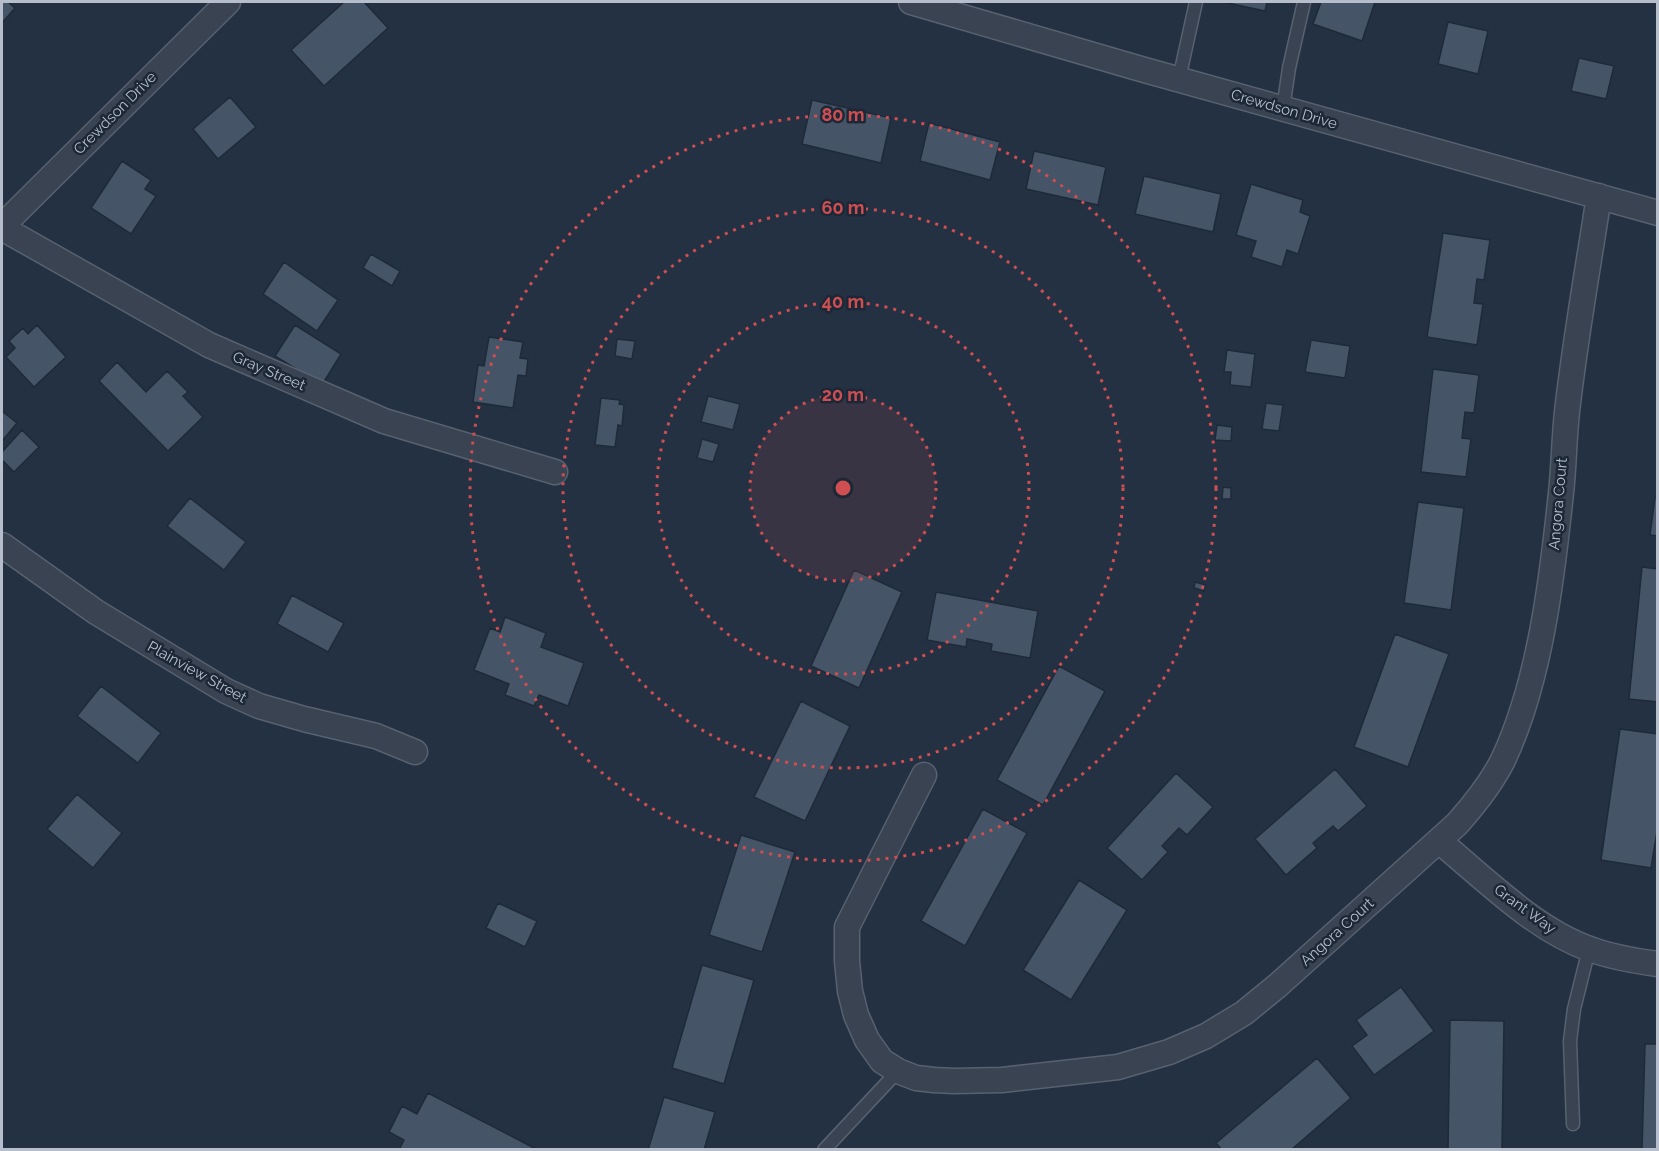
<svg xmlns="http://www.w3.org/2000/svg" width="1659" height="1151" viewBox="0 0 1659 1151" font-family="Raleway,sans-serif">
<rect width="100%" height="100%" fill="#243142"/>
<path fill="#455467" stroke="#1f2a39" stroke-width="1.5" d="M2,2H8L15,8L2,23Z
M344,2H364L388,28L324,86L291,50Z
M1223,2H1267L1265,11Z
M1321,2H1375L1362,41L1313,24Z
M1448,22L1488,31L1478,74L1438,64Z
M1579,58L1614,66L1606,99L1571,91Z
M230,97L256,127L218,159L193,129Z
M812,100L891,118L881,163L802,144Z
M929,123L1000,142L990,180L920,161Z
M1034,151L1106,167L1098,205L1026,189Z
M122,161L151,180L145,189L156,196L131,234L91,208Z
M1144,176L1221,194L1213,232L1135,214Z
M1251,184L1303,200L1300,212L1310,216L1298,254L1287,250L1282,267L1251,257L1256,241L1236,235Z
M1443,233L1490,240L1484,280L1477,279L1474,303L1483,304L1477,345L1427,337Z
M371,254L400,271L392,286L363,268Z
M284,262L338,300L317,331L263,294Z
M37,325L66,357L34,387L6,357L15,348L9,341L23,328L28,334Z
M295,325L341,354L322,385L275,356Z
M489,337L523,342L520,358L528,359L526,376L518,375L513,408L473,402L478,365L484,366Z
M617,339L635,341L632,359L615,356Z
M1311,340L1350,346L1345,378L1305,372Z
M1227,350L1255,354L1251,387L1230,385L1231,372H1224Z
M117,362L146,392L167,371L188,392L183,396L203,417L168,451L99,381Z
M1433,369L1479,375L1474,413L1465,412L1462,438L1471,439L1466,477L1421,472Z
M708,396L740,404L733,430L701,422Z
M601,398L620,400L619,404L624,405L622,426L618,425L615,447L595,445Z
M1266,403L1283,405L1279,431L1262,429Z
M2,411L17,423L2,441Z
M1217,425L1232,427L1231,441L1215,440Z
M22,430L39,447L14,472L2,460V452Z
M702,439L719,444L713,462L697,458Z
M1223,487L1231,488V499H1222Z
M1655,497H1658V536L1650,535Z
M190,498L246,542L224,570L167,526Z
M1418,502L1464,508L1451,610L1404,603Z
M1642,567L1658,569V702L1629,699Z
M854,570L902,592L859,688L811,666Z
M1195,582L1206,585L1204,591L1194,588Z
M936,592L1038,611L1030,658L991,651L992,644L967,639L966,647L927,640Z
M292,595L344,623L328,652L277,624Z
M505,617L546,633L541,647L584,663L568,706L539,695L534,706L505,695L509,684L474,670L490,628L500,632Z
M1395,634L1449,654L1408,767L1354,747Z
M1059,666L1105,691L1043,805L997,780Z
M101,686L161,733L138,763L77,716Z
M801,701L850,726L805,821L754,797Z
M1620,729L1658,734V825L1651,868L1601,860Z
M1335,769L1367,806L1338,831L1333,826L1313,843L1317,848L1286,875L1255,839Z
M1176,773L1213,807L1187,835L1179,828L1162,846L1168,852L1142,880L1107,848Z
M77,794L122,833L93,868L47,829Z
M983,809L1027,833L965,946L921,921Z
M741,835L795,852L762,952L709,935Z
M1079,880L1127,910L1071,1000L1023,970Z
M498,903L537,921L525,947L486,928Z
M702,965L754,980L724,1084L672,1068Z
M1401,987L1434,1031L1374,1075L1352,1046L1367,1035L1356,1020Z
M1450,1020L1504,1021L1502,1150H1448Z
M1645,1044H1658V1150H1642Z
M1317,1058L1351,1098L1291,1150H1222L1216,1143Z
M428,1093L536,1149V1150H399L404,1140L389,1132L402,1106L417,1114Z
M664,1097L715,1112L704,1150H648Z"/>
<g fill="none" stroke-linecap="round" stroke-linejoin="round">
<defs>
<path id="lane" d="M1179,79L1196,2
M1283,109L1289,68L1304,2
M1573,1124L1570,1041L1574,1009L1589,949
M824,1150L898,1071"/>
<path id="street" d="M911,2L1141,69L1658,213
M2,226L228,2
M2,228L209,345L384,421L555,472
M2,545L96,612L226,691L259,706L304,719L376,736L415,752
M924,775L847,927V961L850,991L856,1015L867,1040L882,1061L898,1071L916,1078L934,1080L954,1081L1002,1080L1118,1067L1169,1052L1206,1036L1244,1013L1277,986L1457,824C1474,805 1490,785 1502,762C1540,683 1552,579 1561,493C1564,466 1564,439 1567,412C1575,340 1588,268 1599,196
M1439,841C1484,878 1535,930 1590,949C1611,957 1635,961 1658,964"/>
</defs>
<use href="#lane" stroke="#57616f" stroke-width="15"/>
<use href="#street" stroke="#57616f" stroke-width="27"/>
<use href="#lane" stroke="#394352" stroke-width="12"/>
<use href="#street" stroke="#394352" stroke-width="24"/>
</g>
<circle cx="843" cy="488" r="93" fill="#ce4e51" fill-opacity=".12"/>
<g fill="none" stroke="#ce4e51" stroke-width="3" stroke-dasharray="3 6">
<circle cx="843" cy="488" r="93"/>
<circle cx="843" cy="488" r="186"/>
<circle cx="843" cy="488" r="280"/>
<circle cx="843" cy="488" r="373"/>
</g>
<g text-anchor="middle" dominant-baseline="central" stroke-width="5" stroke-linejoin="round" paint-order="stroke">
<g font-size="15" fill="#b6becc" stroke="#1d2837">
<text transform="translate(1284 109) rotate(16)">Crewdson Drive</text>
<text transform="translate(115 113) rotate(-45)">Crewdson Drive</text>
<text transform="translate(269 371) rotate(23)">Gray Street</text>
<text transform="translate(1558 504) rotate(-85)">Angora Court</text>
<text transform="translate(197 672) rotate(29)">Plainview Street</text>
<text transform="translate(1525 909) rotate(36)">Grant Way</text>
<text transform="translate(1337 932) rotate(-42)">Angora Court</text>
</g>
</g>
<circle cx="843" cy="488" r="9" fill="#ce4e51" stroke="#1d2837" stroke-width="3"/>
<g font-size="18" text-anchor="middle" font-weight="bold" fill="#ce4e51" stroke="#1d2837" stroke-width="5" stroke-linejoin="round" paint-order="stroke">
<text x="843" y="121">80 m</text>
<text x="843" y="214">60 m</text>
<text x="843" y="308">40 m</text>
<text x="843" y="401">20 m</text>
</g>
<rect width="1659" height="1151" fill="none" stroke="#b6becc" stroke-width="6"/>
</svg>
